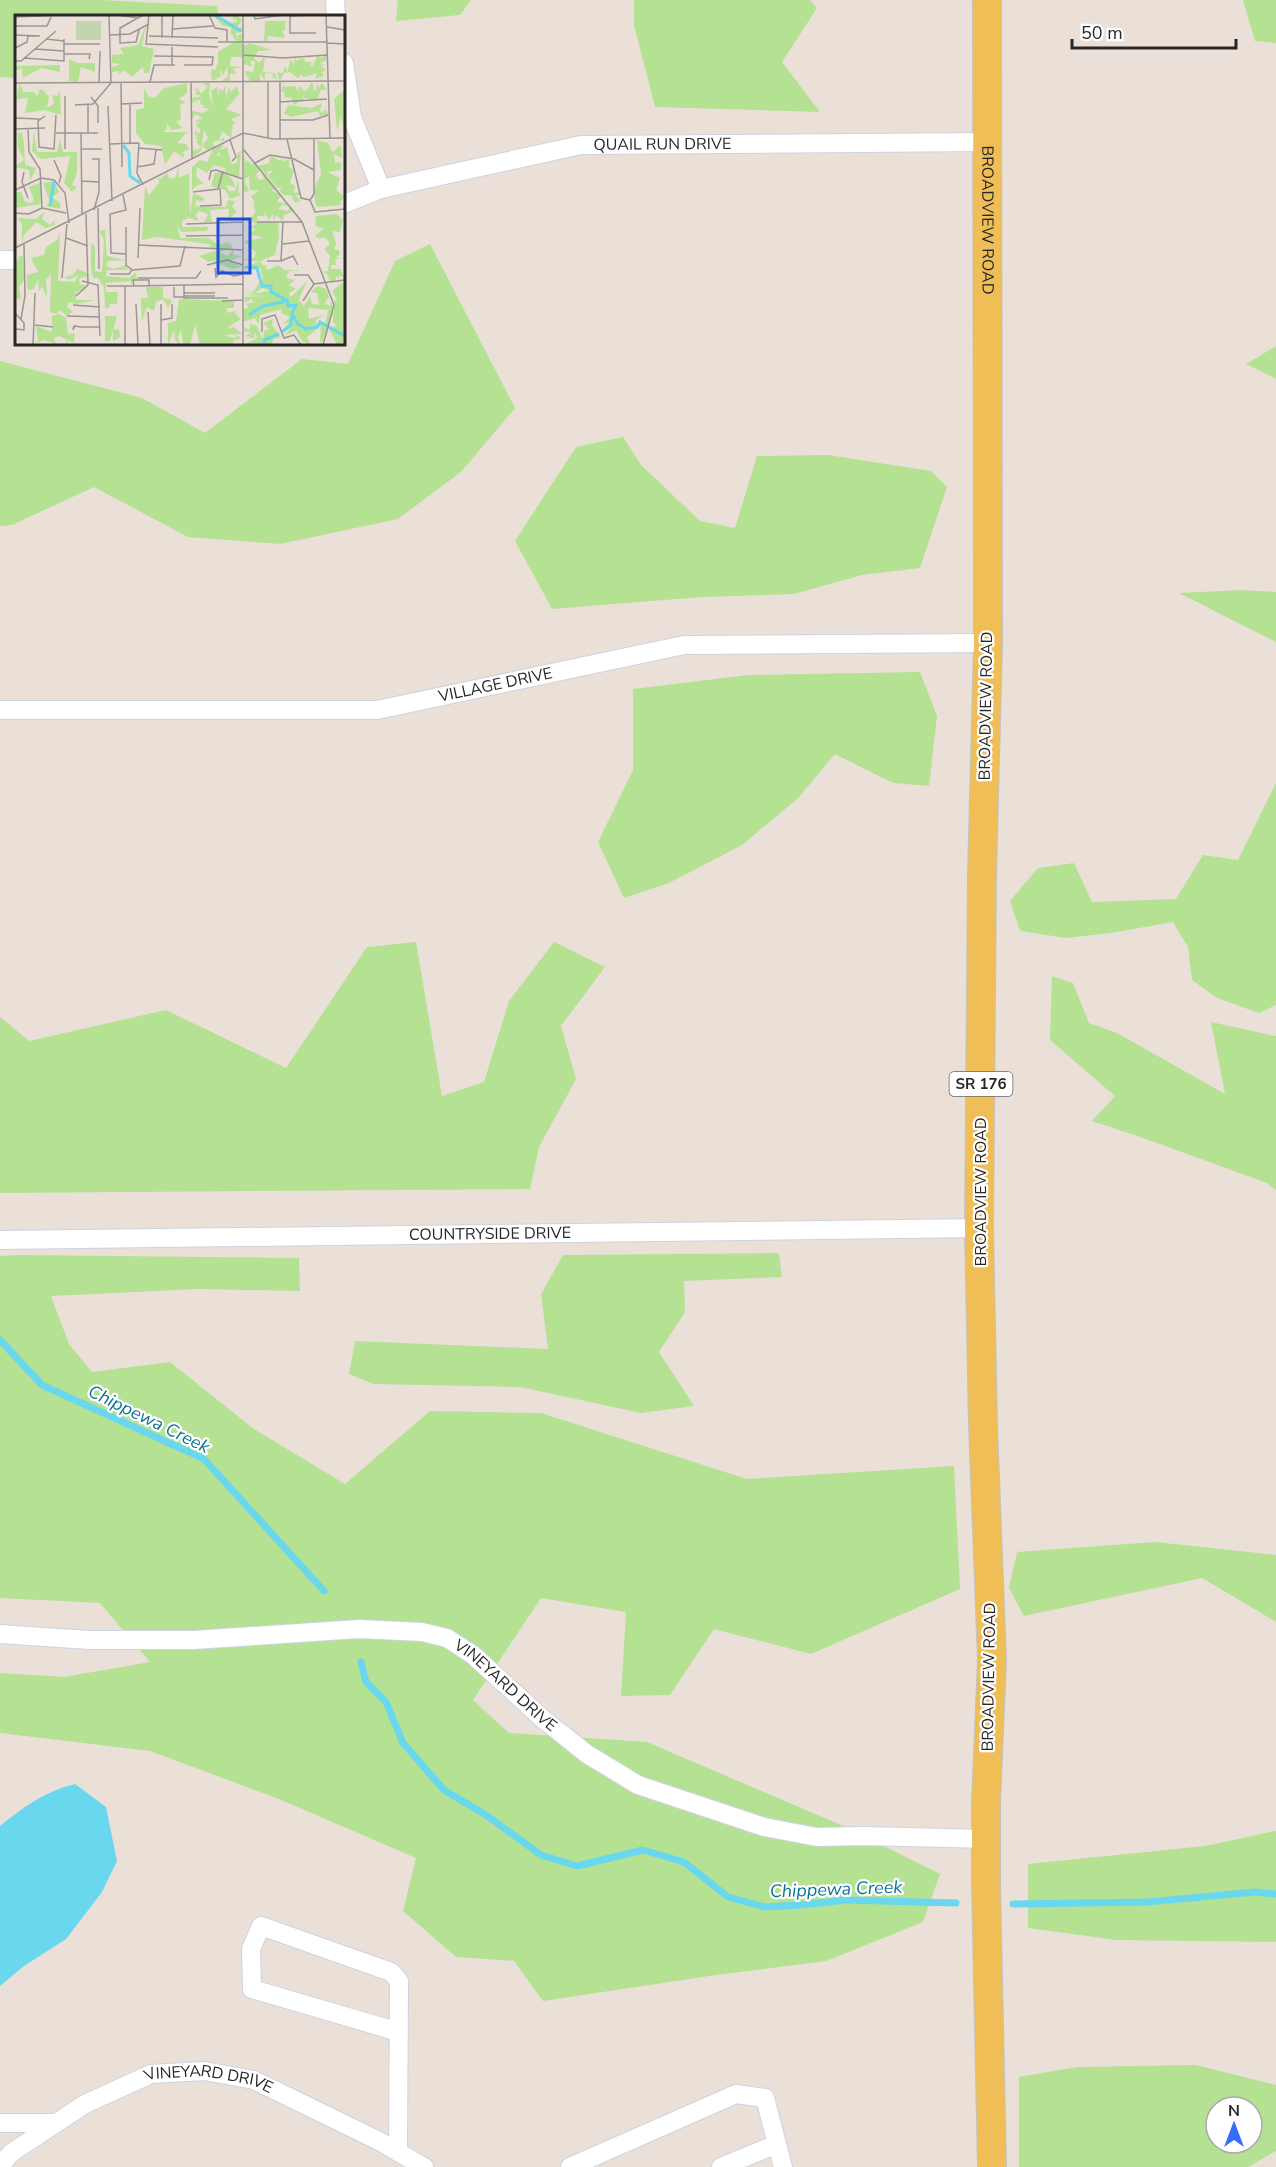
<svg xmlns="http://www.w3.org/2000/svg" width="1276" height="2167" viewBox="0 0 1276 2167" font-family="'Nunito Sans',sans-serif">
<rect width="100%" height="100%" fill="#eae0d8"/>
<path fill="#b5e193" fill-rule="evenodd" d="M0,0H101L217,6L219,16H16V78L0,77Z
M398,0H471L460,15L396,21Z
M634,0H810L817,8L782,62L820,112L655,107L634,25Z
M1243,0H1276V43L1255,41Z
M430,244L515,408L461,472L398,519L280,544L188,537L94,487L12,525L0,526V361L142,398L205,433L302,359L348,364L395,261Z
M1276,346V379L1246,364Z
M623,437L641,465L700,521L735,528L757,456L828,455L931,471L947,487L920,568L862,575L794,594L702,597L552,609L515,541L576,447Z
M1241,590L1276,592V642L1179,593Z
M920,672L937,716L929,786L893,783L835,754L798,798L742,845L669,883L624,898L598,842L633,770V689L748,675Z
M1276,783V1005L1259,1013L1217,998L1192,980L1188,947L1173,922L1111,933L1066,938L1020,931L1010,901L1038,868L1074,863L1092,902L1176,899L1203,855L1238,860Z
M416,942L442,1096L484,1082L509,1001L554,942L605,967L561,1026L576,1079L539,1147L530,1189L0,1193V1017L29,1041L166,1010L286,1068L367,947Z
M1052,976L1073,983L1089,1023L1117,1033L1225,1094L1211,1022L1276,1036V1190L1267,1183L1146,1139L1092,1121L1115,1096L1050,1040Z
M779,1253L782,1277L684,1281L685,1312L659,1352L694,1406L641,1413L520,1387L373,1384L349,1374L355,1341L548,1349L541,1294L563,1255Z
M21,1255L299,1258L300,1291L199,1289L51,1296L69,1344L92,1372L170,1362L254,1429L345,1484L430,1411L541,1413L747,1479L954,1466L960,1589L811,1654L714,1629L670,1695L621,1696L626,1612L541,1598L473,1700L509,1733L647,1742L841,1825L940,1874L923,1922L826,1961L716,1975L543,2001L514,1961L456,1957L403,1911L416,1858L279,1799L150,1751L0,1733V1673L64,1677L150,1662L100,1603L0,1598V1256Z
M1155,1542L1276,1555V1622L1202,1578L1024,1616L1009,1588L1017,1552Z
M1276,1831V1942L1117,1940L1028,1928V1864L1205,1846Z
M1196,2065L1276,2085V2151L1248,2167H1019V2077L1077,2067ZM1216,2107H1252V2143H1216Z"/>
<path fill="#69d7ee" d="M75,1784L106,1807L117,1861L102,1892L66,1939L24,1966L0,1986V1826C23,1807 46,1791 75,1784Z"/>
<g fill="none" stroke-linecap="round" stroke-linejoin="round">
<path stroke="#69d7ee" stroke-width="7" d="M0,1340L42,1385L204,1459L324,1591
M361,1662L366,1682L386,1702L403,1743L444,1790L486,1815L541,1855L577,1866L643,1850L684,1862L728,1897L764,1907L802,1905L846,1900L956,1903
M1013,1904L1147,1902L1255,1892L1276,1894"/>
<defs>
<g id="street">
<path d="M335,0L336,16"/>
<path d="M344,63L352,117L381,189"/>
<path id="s1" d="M344,204L381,189L581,145L987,142"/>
<path d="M0,260H16"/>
<path id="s2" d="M0,710H377L684,645L988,643"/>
<path id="s3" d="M0,1240L979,1228"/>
<path id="s4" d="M0,1634L89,1640H194L359,1629L422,1632L447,1638L473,1655L543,1719L587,1754L638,1785L764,1827L817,1837L864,1836L987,1839"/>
<path d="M0,2123H56"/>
<path d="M398,2152L399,1981L391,1972L261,1926L251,1949L252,1989L399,2032"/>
<path id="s5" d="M0,2166L11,2153L85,2104L151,2074L204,2071L254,2080L379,2141L424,2167"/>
<path d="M570,2167L736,2094L765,2098L783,2167"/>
<path d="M721,2167L777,2144"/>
</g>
<g id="primary">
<path id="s6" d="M987,0L988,643L982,876L979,1228L983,1425L992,1660L986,1802V1884L992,2167"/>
</g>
</defs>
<use href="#street" stroke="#cdd3e0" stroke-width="20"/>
<use href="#primary" stroke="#c3c3c3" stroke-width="30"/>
<use href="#street" stroke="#fff" stroke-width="18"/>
<use href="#primary" stroke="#f0be57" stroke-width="28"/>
</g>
<g text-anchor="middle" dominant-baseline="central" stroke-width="4.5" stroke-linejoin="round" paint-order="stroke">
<rect fill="#fff" stroke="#686868" stroke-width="1.5" x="949.5" y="1072" width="63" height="24" rx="4.5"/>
<g font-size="15" font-weight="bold" fill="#272727">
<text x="981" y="1084">SR 176</text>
</g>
<g font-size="16" fill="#272727" stroke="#fff">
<text stroke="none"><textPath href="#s1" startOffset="326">QUAIL RUN DRIVE</textPath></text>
<text stroke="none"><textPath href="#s6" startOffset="220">BROADVIEW ROAD</textPath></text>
<text stroke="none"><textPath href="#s2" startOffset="498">VILLAGE DRIVE</textPath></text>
<text transform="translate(986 706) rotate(-89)">BROADVIEW ROAD</text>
<text transform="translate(981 1192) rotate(-90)">BROADVIEW ROAD</text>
<text stroke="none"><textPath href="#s3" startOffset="490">COUNTRYSIDE DRIVE</textPath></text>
<text transform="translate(989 1677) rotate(-89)">BROADVIEW ROAD</text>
<text stroke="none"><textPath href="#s4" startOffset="524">VINEYARD DRIVE</textPath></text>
<text stroke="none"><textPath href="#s5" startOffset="237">VINEYARD DRIVE</textPath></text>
</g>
<g font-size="18" font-style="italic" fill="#0d7395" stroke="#fff">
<text transform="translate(149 1419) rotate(26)">Chippewa Creek</text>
<text transform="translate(836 1889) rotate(-2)">Chippewa Creek</text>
</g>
</g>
<g transform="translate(15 15)">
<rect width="330" height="330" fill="#eae0d8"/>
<path d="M198,0L213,8L222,7L221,2L220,6L216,0H222L227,5L222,13L227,12V17L221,18L223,26V20L227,19V42H216L215,51L227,52L218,54L221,59H215V66H207L213,61L212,52L208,61L205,52L206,61L197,66L196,54L200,55L203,48V37L221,26L215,17L217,13L207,10ZM250,6H270V15L267,16L270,23L253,21L252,26H249ZM131,10L127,31L139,34L134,58H129L128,52L117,62L109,55L104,59L103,56L97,57V52L106,49L97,48V40L109,39L105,33L123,30ZM234,28L257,35L243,36L239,43L244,48L250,41L248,57L260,58L262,65L258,62L257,67L258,59L250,58V66L245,58V66H235L229,56L238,57L240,46H235L237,51H229H235L229,49V31ZM311,37V45L305,49L310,50L307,51L311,56L306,57L309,61L305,62L309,65L304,62L300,65L302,58L289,62L283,58L285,61L283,63L275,57L269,58L265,66L262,57L268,58L270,50L272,57L276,44L279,49L280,40L281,46L288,43L291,47H299L295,49L297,52L303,40L307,43ZM54,44L62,48H80V57L66,52L63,67L54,66ZM45,50V57L26,53L8,63L7,53L0,56V51ZM297,67L300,77L303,67V73L307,68L312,75H306L302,85L289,83V78L288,85L279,90L276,82L270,83L269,76L265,78L269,68V72L280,71L284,77L283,71L291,76ZM5,68L8,77H19L22,82L25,74L28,75L34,82L32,93L39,89L37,80L42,81L45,76L46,100L30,95L10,98L13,83L1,84ZM172,68V78L164,84L171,87L165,90L166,105L161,106L167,113L157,115L151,108L152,114L148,117H172L162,128L171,129L174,135L168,136L169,143L159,136L150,150L146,131L130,129L121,118V95L129,93V73L133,81L140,83L149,73ZM187,69L193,67L195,69L194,80L198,91L196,76L202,72L204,82V74L208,76L210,70L211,82L214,72L216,77L222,71L224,79L211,94L227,100L216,104L221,109H218L216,123L207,116L204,126L209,122V126H198L199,132L192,135L187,131L193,123L189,115L186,136L178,142L177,136L186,133L181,126L184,124H180L183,121L180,120V115L183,119L186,115L180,109L185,108L180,106L188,103L180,99L177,104V96L188,98L195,94L186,92L191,90H186L185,85H181L183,91L180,85L177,89V83L187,81L180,79L182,75H177L183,73L186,79L193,71ZM330,74L329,116L326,102L322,116L319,84ZM275,87L274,90L297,93L307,88L305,96L308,98L310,94L313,99L305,101L303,96L276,102L269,98ZM19,116L22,137H42L45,124L48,137H62V158L57,170L62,172L57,177L49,168L55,141L25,144L17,136ZM3,118H7L9,128L10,150L21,153L15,166L14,155L0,152L9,145L3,133ZM302,125L313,128L318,137L326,130L327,143L319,139L320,148L326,147V155L312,157L325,163L321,175L330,182L325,187L327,190L302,192L300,186L299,174L306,159ZM209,129L202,140L205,142L204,136L212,132L216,149L222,148V139L226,136L224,163L210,157V153L199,150L192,158L182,152L181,162L189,168L179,172L177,177V152L185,145L192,147L198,134ZM255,140L265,146L267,143L269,147L274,144V152L279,155L275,168L280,171L279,178L284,177L285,180H280L286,186L280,188L276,180H268L264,175L268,173H262L253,162L258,155L251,157L254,159L252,161L243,151L254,148ZM229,142L231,148L232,145L238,150V146L245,155L241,160L244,165L249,164L246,156L262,175H256L266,180L262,187L273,188L272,192L268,189L263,194L273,196L275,191L280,196L269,200L268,206L261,200L258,206V199L254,204L248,197L250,201H242L243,207H253L251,203L254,207H263L264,221L260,240L245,246L249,251L255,250L250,252L253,255L263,250L270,255H286L274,256L271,263L280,265L274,270L281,274L274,278L276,282L292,266L282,289L285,286L289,291L295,281L297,289L304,290L302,278H298L297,276L303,271L311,274L314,282L309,288L315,291L316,286L319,296L308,326L305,328L306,311L292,322L295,330L287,326L281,315L270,321L275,313L266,316L276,306L268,309L275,302L266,298L267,294L245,300L244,310L240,303L228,307L229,294L234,292L231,289L239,287L236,284L231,288L229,282L252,281L230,280L255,276L247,273L240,278L229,277H238L248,263L245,253L229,252L244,247L229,244L239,243L241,238L229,226L249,223L233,219L241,214L235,213L241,209L235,205L240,198L239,189H234L240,188L236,181L244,176L235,175L234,161L229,165L234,176L229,177ZM293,293L313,295L311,308L304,307L301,313V305L309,300L294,304ZM163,152L164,163L174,158L175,201L178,178L189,183L188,187L181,185L180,191L211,192L213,185L220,186L217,192L222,197L213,204L214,194L195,195L197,207H189L193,199L184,196L180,200L184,206L173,203L167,206V212H193L192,216L166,217L162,210L165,223H193L204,230L214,227L215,231L217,227V234H196L194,229L142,222L127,225L130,172L134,180L144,168L143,162L145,164L152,158L155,164L161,162ZM209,157L217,164L220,172L211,170L214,176H220L224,164L223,176L226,180L215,184L210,175L196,171L200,158ZM39,166L44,177L37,182L46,189L45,194L31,191L35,187L28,168ZM25,168L26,189L0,193V177H6L10,187L16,188L19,185L14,172ZM30,196L27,204L35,210L40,205V210L31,213L21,207L9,220L7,230V209L2,203L21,204ZM321,199L328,204L325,217L317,216L321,228L319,235H324L325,239L321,242L326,243L320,244L321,250H316V254H325L330,263L324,260L325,264L321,261V265L315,267L312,259L306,257L313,256L315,241L309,234L315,229L311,223H302L300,220L309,214L300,211L301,201ZM90,215L92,241L110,245L93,246L91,251L99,254L111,250L113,255H92L91,261L114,263L121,257L122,264L118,265L116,271V266L91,268V277H103L102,289H95L94,293H90L89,272L83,263H78L76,253V228L80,231V256L87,257L89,225L84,216ZM45,217L43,266L60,267L63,260L54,265L49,262L58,260L62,254L72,258V262L64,263L65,269L72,271L61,278V285H81L61,289L54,287L52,292L58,297L52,301L45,295L42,299L35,297L36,259L31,264L32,283L27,271L24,277L23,264L19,274L13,275L12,269V260L23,257L16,243L29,240L31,232L42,225ZM204,235H211L205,237L212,241L218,235L219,240L227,241L215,246L227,252L217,254L200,247L199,251V246L206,244L193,247L184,241ZM0,238L1,247L5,241H8L9,265L4,272L6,284L0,283ZM330,266V328L322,330L314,314L322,310L318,307V287L322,285L317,276ZM131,272H148V283L157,285L153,293L148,284L141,287L139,296L132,292L127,306L126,283H133ZM164,284L219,286V293H211L213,298L226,294L219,297L226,304L212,313L219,312L227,319L209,320L219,323L223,320L226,324L218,325V329L185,330L180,310L175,330H168L166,314L163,323L165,330L160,325L159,315L153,330V308L161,306ZM44,299L51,303L53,319L60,318L59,328L53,325L51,330V324L44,321L39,323L41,329L28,325L19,329L23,326L21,311L37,317V301ZM90,301H102L98,315L104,314L105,322L101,325L98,326V316L94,326H90ZM258,304L257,310L266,322L258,324L257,330H229L242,323L240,317L239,323H231L237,322L230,321L237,317H230L229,312L235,315V309L242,311L248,325L249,316L254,314L248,308Z" fill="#b5e193" fill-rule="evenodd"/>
<path d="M61,6H86V25H61Z" fill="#c4d4af"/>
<path fill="none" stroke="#69d7ee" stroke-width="3" d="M200,0L226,16M108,130L114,138L115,161L125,168M35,191L39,167M230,252L242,253L247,271H256V277L272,285L273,291L281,290L277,299L283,309L291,314L302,312L305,307L330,321M234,300L248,291L268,287L267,283M267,317L275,311L277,301M250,330L249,325L264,319"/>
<path fill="none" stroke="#9c9691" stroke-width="1.5" d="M103,0L124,3M134,0L131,29L203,32M147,0V23M194,0L200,13L212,15V27M239,0L240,4L267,0M294,0L275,1V18H301M311,0L315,124M0,2L43,0M1,11H32L36,2M312,12L330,15M158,14L198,11M124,15L121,27L105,28V13L128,0M0,20L25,21M95,20L115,19L134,9M134,21L203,23M157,23L158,0M31,24L49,26M203,27H312M312,28L330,29M49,29H85M157,32V50M0,33L12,27L13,21M20,34L49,36M49,39H75L74,44M228,40L268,43L312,40M139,41L198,42L197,50H169M9,43L49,46V24M0,46H6L41,16M84,67L85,36M135,67L139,50H160M176,67L177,144M265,67V124M0,68L330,66M106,68L107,152M50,81V134M76,82L83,91V108M265,87L312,84M115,88V128M106,89L127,88M60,90L78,89L96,68L94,0M93,91L97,186M30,101L23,106L24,132L39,134L41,100M0,103L24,104M265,105H298L313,100M0,114L30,113M13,114L14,137L25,154L27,193M41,118H83M66,118L67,200M73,118V90M253,123V67M272,124L286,183L295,185M215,125L221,142L217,146M124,128L122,158L128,170M95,129L124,128M123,133L147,135M66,134H87M229,135L287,207L319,290L308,330M77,144H84V177L79,195M39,145L46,161L44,168M240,148L255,140L279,144L299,155M122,152L139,149L141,135M9,157L7,167L13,183M194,165L196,156L201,155L228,164M66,166L84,167M0,175L26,163L39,165L50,178L54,208M178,177L203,174L208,156M108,180L111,195L95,199L96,238L111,239M295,185L299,179V124M295,185L300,197L330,194M185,191L206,190L205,173M27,193L51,198M83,193L84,254M0,198L14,199L27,193M242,207H287M171,209L228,207M111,212V250L117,255M171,221L228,220M51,223L73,231M268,229L294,226M123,230L228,235M0,233L228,118L258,124L330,123M123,243L125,193M252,246H266L278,241L283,250M266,246L268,207M192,250L212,245L228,250M200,253L201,262L207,256L219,261L228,259M117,255L165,251L170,231M95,259H114L117,255M279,260H293L299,269M47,263L52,209M123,263H181L186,256M67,266L83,270L85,321M92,271H118M118,271L228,269M119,271L118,265H134V271M169,271V283H213M159,272V282H169M169,278H200M61,281L73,270L71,199M169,281H200M207,286L228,285M288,286L299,269L330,265M121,289L123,330M58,290L85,292M133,297L135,330M0,298L9,308V315L1,314M52,301L85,302M6,304L10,281L9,229M146,305L157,303V289M20,310L38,312M60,311L58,315L59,311H60L66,312H85M247,317V304L260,300L269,323L279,320L286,330M18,330L20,278M110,330V271M146,330V289M228,330V0"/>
<path fill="#1d4ed8" fill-opacity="0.15" stroke="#1d4ed8" stroke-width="3" d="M203,204H235V258H203Z"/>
<rect width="330" height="330" fill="none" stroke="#272727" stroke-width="3"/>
</g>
<g transform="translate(1234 2125)"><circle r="28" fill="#ffffff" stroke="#a9a9a9" stroke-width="1.5"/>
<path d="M0-4.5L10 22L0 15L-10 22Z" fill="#356df9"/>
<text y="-9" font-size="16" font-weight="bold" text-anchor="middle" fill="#272727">N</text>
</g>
<path d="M1072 39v9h164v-9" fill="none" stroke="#272727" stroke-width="3"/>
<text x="1081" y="39" font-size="18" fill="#272727" stroke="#ffffff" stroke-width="4.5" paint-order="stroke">50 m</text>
</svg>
